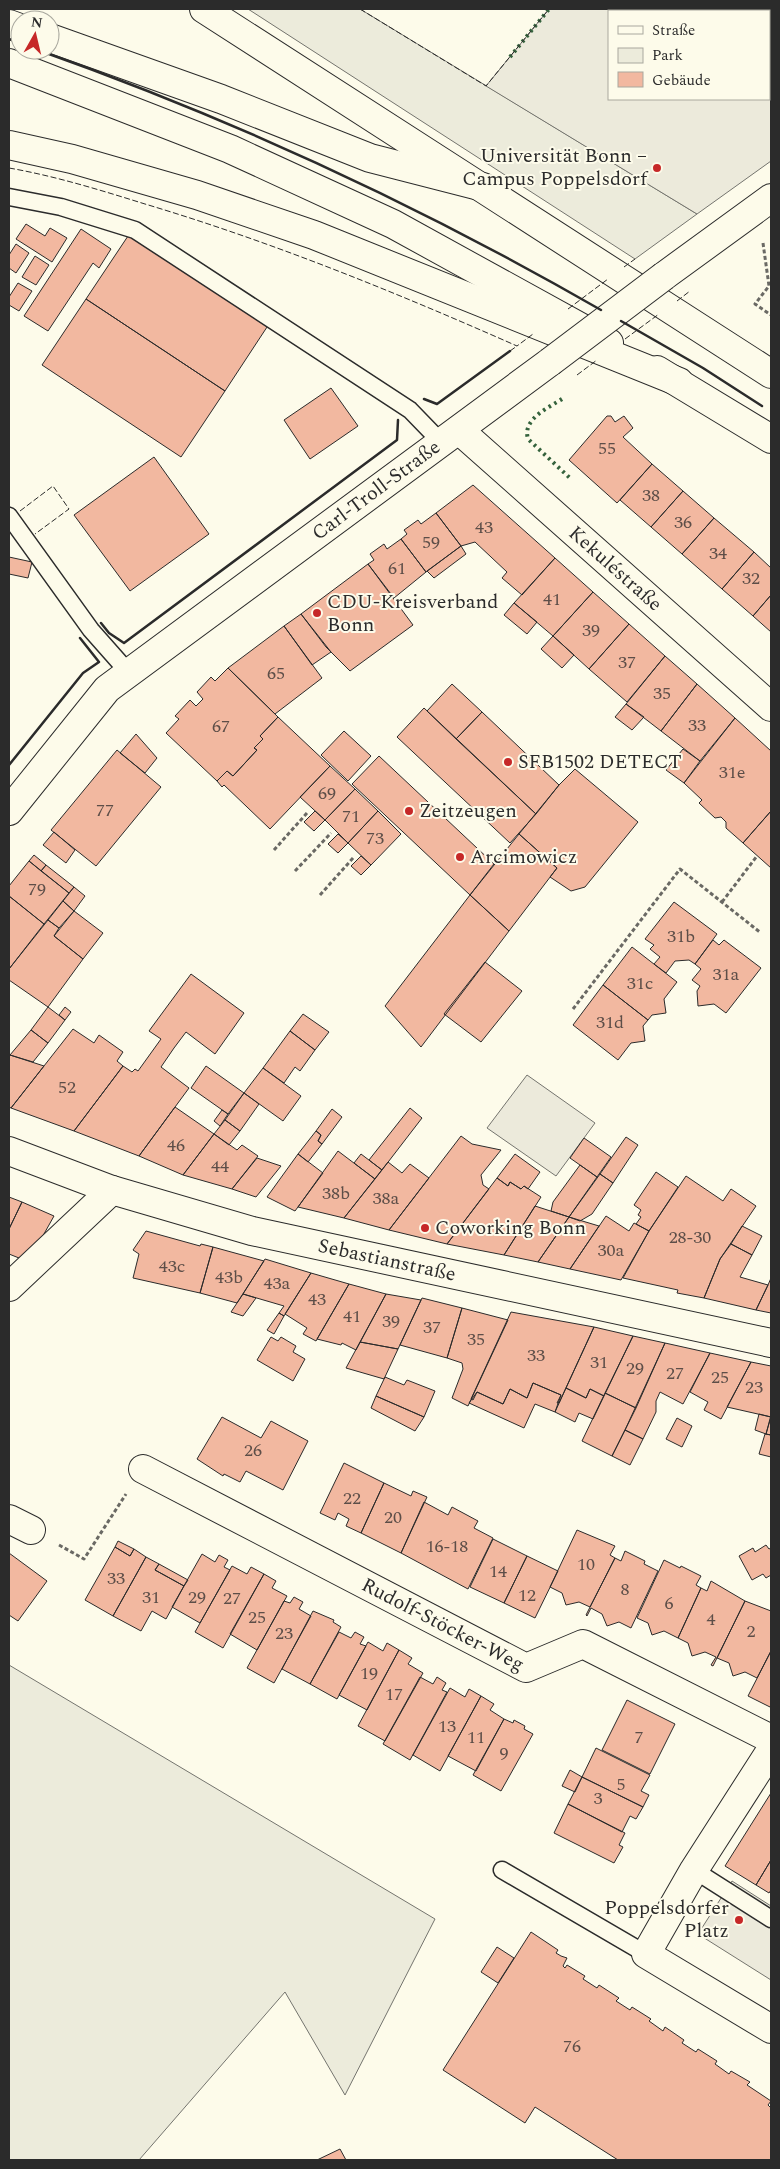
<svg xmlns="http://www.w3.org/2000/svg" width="780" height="2169" viewBox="0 0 780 2169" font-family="Spectral,serif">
<rect width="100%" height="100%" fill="#fdfbea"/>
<path fill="#ecebdb" stroke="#74746e" d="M248,9H360L697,214L635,259Z
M9,1665L435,1919L345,2095L285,1992L139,2160H9Z"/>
<path fill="#eceadb" stroke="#74746e" d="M549,9H692L695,11H609V99H769V96L771,99V161L697,214L486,86Z
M527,1075L595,1123L556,1176L487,1128Z
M732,1881L771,1906V1980L698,1934Z"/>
<path fill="#f2b8a0" stroke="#2b2b2b" d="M26,224L45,236L50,228L67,238L52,262L16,239Z
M81,229L111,249L99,268L93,263L48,331L24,316Z
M130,233L269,324L225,391L86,299Z
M16,244L29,253L16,273L9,268V255Z
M35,256L49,265L36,285L22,277Z
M18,283L32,291L19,311L9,305V297Z
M86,299L225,391L181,457L42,365Z
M331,388L358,426L310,459L284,420Z
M607,416H611L615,422L624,416L633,428L623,437L652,464L617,503L569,460Z
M154,457L209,534L130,591L74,515Z
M652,464L683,491L651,527L620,500Z
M473,485L555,558L522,595L502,578L507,572L475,542L461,546L436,513Z
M683,491L714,518L682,554L651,527Z
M436,513L461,546L426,572L401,539L407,534L404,530L418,520L421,524Z
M714,518L754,552L722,589L682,554Z
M401,539L426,572L394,598L368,564L374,560L370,554L384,544L387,549Z
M461,546L466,554L434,578L427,571Z
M754,552L771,568V595L753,616L722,589Z
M9,557L32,562L28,578L9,574Z
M555,558L593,592L553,636L514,603Z
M368,564L413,625L350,671L326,647L301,614Z
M593,592L629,624L589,669L553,636Z
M771,595V632L753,616Z
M514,603L537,622L527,634L504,615Z
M301,614L331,652L312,665L284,626Z
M629,624L665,656L627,702L589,669Z
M284,626L322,678L275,714L228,668Z
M553,636L574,655L562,668L541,649Z
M665,656L697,684L661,731L626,704Z
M228,668L278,717L260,736L263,739L254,748L257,750L233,776L227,771L217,781L166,733L179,719L175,716L190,700L196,706L203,699L197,692L211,677L215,681Z
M452,684L482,712L456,739L427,711Z
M697,684L735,718L700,761L661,731Z
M626,704L644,717L632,730L615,717Z
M424,708L536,814L510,843L397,737Z
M482,712L559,785L536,814L456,739Z
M278,717L330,766L270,829L224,785L222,787L217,781L227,771L233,776L257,750L254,748L263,739L260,736Z
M735,718L771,751V811L743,843L726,828V822L721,817L715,818L699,803L702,800L684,783Z
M344,731L371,756L348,781L321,755Z
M136,734L157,758L145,773L120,753Z
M683,749L700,761L684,783L666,770Z
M117,750L161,787L96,866L51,830Z
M379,756L494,864L470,895L352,784Z
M330,766L355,789L325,820L300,797Z
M575,769L638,822L585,887L571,891L550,877L557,868L519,834L559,785Z
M355,789L378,811L348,843L325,820Z
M315,811L325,820L314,831L304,822Z
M378,811L401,834L371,865L348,843Z
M771,811V868L743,843Z
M54,832L75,850L66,863L43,845Z
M338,834L348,843L338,853L328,844Z
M519,834L557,868L509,931L470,895Z
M34,855L46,865L41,871L29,861Z
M361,856L371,865L361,875L351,866Z
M29,861L69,893L44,924L9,896V886Z
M46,865L74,887L69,893L41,871Z
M74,887L85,896L74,911L63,901Z
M470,895L509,931L421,1047L385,1006Z
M9,896L44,924L9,969Z
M63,901L74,911L59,928L48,920Z
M674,902L717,934L695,964L689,960L675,961L666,973L654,964L660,957L650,949L654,945L645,939Z
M74,911L103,933L83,959L54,936Z
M48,920L59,928L54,936L83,959L48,1007L9,980V969Z
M713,940L719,945L724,940L761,968L726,1013L714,1004L698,1006L697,991L700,986L692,980L701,969L695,964Z
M632,947L677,982L664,999L666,1013L652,1015L648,1020L603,985Z
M485,962L522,991L481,1042L444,1014Z
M191,974L244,1013L215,1054L186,1032L174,1048L161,1067L189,1088L139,1156L74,1131L123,1066L132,1072L135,1069L138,1071L161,1039L149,1031Z
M603,985L648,1020L643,1026L645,1041L631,1043L618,1060L573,1025Z
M48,1007L65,1020L48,1043L31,1030Z
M65,1007L71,1012L65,1020L59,1015Z
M303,1014L329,1032L315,1050L290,1031Z
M73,1029L94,1043L99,1035L123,1052L117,1061L123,1066L74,1131L11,1108Z
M31,1030L48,1043L33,1062L10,1055Z
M290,1031L315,1050L300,1071L295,1067L284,1083L263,1068Z
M10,1055L44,1066L11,1108L9,1107V1057Z
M206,1066L244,1093L228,1114L191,1088Z
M263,1068L301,1096L283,1121L244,1093Z
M244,1093L259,1104L240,1131L225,1120Z
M175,1107L214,1134L183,1175L139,1156Z
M410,1108L422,1118L382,1170L369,1160Z
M332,1109L342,1117L322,1144L318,1141L321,1135L316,1131Z
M222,1110L228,1114L220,1126L214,1121Z
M225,1120L240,1131L229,1145L214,1134Z
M316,1131L321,1135L318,1141L322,1144L308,1162L298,1154Z
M214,1134L237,1150L242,1145L258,1156L232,1189L183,1175Z
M461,1136L472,1144L501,1150L481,1175L483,1185L489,1189L447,1244L389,1230Z
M626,1137L638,1145L613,1183L600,1174Z
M584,1138L611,1157L597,1177L570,1158Z
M338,1151L375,1179L344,1218L298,1207Z
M298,1154L323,1173L295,1211L267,1197Z
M361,1154L382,1170L375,1179L354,1163Z
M515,1154L540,1172L528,1189L524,1186L521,1189L510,1182L508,1186L497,1178Z
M257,1158L281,1166L256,1197L232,1189Z
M388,1162L402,1173L410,1164L429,1178L389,1230L344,1218Z
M580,1165L597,1177L569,1217L551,1211L553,1202Z
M656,1172L678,1187L649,1231L636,1224L641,1217L638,1215L641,1210L634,1205Z
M600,1174L613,1183L592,1214L580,1221L569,1217Z
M686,1176L723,1201L731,1189L756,1206L720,1259L704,1298L677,1293L678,1290L623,1278L649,1231Z
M497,1178L508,1186L510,1182L521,1189L524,1186L541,1197L504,1255L447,1244Z
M9,1197L22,1202L9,1229Z
M22,1202L54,1216L35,1250L24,1260L9,1254V1229Z
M535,1206L569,1217L538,1262L504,1255Z
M606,1216L629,1231L634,1223L649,1231L621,1280L570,1269Z
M569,1217L599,1226L570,1269L538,1262Z
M742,1226L762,1236L752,1255L731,1244Z
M146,1231L200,1246L201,1244L213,1247L200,1293L133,1278L139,1254L133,1250Z
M731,1244L752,1255L740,1277L768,1285L756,1310L704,1298L720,1259Z
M213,1247L264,1261L237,1303L200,1293Z
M265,1259L311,1273L284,1316L279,1313L284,1306L243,1294Z
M311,1273L349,1284L316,1341L303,1334L307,1328L285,1314Z
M771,1278V1313L756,1310L768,1285Z
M349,1284L386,1294L356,1350L342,1343L341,1345L317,1339Z
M243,1294L256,1298L243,1316L231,1312Z
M386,1294L421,1300L398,1349L360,1342Z
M422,1298L462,1308L447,1358L400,1345Z
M462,1308L508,1320L468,1406L452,1398L463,1369L462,1363L447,1358Z
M511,1312L594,1327L559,1403H557L561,1395L533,1383L527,1398L510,1389L503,1404L477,1392L473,1400L471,1399Z
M279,1313L284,1316L274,1334L267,1330Z
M594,1327L633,1336L604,1396L590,1389L586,1398L566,1388Z
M633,1336L665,1343L636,1408L605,1393Z
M271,1337L278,1341L281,1337L296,1346L293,1352L305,1359L293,1381L257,1360Z
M360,1342L398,1349L384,1379L346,1368Z
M665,1343L710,1353L683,1404L660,1392L656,1401V1412L643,1439L625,1430Z
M710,1353L751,1362L721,1419L704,1410L708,1402L690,1392Z
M751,1362L771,1366V1417L727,1407Z
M385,1377L404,1385L407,1380L435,1391L424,1417L376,1396Z
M533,1383L561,1395L555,1412L535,1404L524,1428L469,1403L477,1392L503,1404L510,1389L527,1398Z
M566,1388L586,1398L590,1389L604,1396L593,1419L579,1413L575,1422L555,1412Z
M605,1393L636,1408L612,1456L582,1441Z
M376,1396L424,1417L415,1431L371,1408Z
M759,1414L771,1417L766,1434L755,1430Z
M771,1415V1435L766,1434Z
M222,1417L261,1438L271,1421L308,1441L283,1490L246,1471L240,1482L224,1474L223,1476L197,1459Z
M677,1418L692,1426L682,1447L666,1439Z
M625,1430L643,1439L630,1465L612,1456Z
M765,1434L771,1435V1457L759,1454Z
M344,1463L384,1483L361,1533L346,1526L349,1519L338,1513L335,1520L320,1513Z
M384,1483L411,1496L413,1491L427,1497L401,1553L361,1533Z
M424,1502L448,1515L452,1507L478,1521L474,1528L493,1538L468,1589L401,1553Z
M577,1530L615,1546L610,1555L615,1558L590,1607L579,1602L566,1605L562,1593L550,1587Z
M493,1539L527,1556L504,1603L470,1587Z
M118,1541L134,1549L130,1556L115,1547Z
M766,1545L769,1549L771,1548V1575L766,1578L763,1574L752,1580L739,1556L753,1548L755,1552Z
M115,1547L130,1556L134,1549L146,1557L113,1616L85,1600Z
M625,1551L645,1561L644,1564L658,1571L631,1628L619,1622L607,1626L602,1614L591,1608L587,1616L586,1615L615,1558L621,1561Z
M9,1553L47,1581L18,1621L9,1615Z
M202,1554L215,1562L219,1555L228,1560L224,1567L230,1570L200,1623L172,1607Z
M527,1556L558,1571L535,1618L504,1603Z
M146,1557L159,1564L155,1570L184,1586L166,1619L152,1611L141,1631L113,1616Z
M664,1560L680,1568L681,1566L701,1576L696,1585L701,1588L678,1638L664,1631L652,1635L648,1623L637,1618Z
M159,1564L188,1580L184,1586L155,1570Z
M232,1566L247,1574L251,1567L264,1574L223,1648L195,1632Z
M264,1574L276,1581L272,1588L287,1596L257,1650L230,1634Z
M711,1581L745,1601L713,1666L711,1665L716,1657L705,1652L692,1656L688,1643L678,1638L701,1588L707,1591Z
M294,1597L303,1602L299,1609L311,1616L274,1683L247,1668L284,1601L290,1603Z
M745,1601L771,1611V1651L757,1678L745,1672L733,1676L729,1663L717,1658Z
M313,1611L334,1620L333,1622L341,1627L310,1684L282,1669Z
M339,1632L351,1638L355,1632L364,1637L360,1644L366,1646L337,1699L310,1684Z
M368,1642L383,1651L387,1643L399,1650L367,1710L339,1695Z
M399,1650L412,1658L408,1664L423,1673L385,1741L358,1726Z
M771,1651V1705L770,1707L748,1696Z
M420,1677L433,1684L437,1677L446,1683L442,1690L447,1692L410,1760L383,1744Z
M450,1688L465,1697L469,1689L481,1696L440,1771L413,1755Z
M481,1696L494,1704L490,1710L504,1719L476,1771L448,1756Z
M627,1700L675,1724L650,1774L602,1750Z
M504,1719L513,1723L514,1720L525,1726L524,1729L533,1734L501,1791L473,1775Z
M596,1748L650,1775L641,1791L649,1795L643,1807L582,1777Z
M570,1770L582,1777L575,1792L562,1786Z
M582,1777L643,1807L636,1819L630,1816L622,1832L568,1804Z
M771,1793V1860L756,1885L725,1866Z
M568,1804L625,1833L619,1845L623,1847L614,1863L554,1833Z
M771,1860V1890L769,1893L756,1885Z
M531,1932L558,1950L556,1953L561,1956L567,1958L563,1966L565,1968L567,1965L585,1976L583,1979L597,1988L599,1985L619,1998L616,2001L630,2010L632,2007L651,2019L649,2021L663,2031L665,2027L684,2040L682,2043L696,2052L698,2049L717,2061L715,2064L729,2074L731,2071L750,2082L747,2085L771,2101L768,2105L771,2108V2160H618L535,2107L525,2123L443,2070Z
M497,1947L514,1958L498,1983L481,1972Z
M340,2149L346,2160H317Z"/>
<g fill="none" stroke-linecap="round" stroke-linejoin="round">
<defs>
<path id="service" d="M732,9L734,11
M769,45L771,47
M9,197L61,207L135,230L410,410L441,442
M9,516L91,630L129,673
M502,1870L646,1954
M694,1870L771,1919"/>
<g id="minor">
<path d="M664,276L771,198"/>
<path id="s1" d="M459,430L771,707"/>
<path id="s2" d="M9,811L107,689L550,362"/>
<path d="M9,1287L112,1190"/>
<path id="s3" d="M143,1469L526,1668L583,1644L771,1739"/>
<path d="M9,1519L31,1530"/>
<path d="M771,1750L694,1870L646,1954L771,2029"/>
</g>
<g id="tertiary">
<path id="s4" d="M9,1151L112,1190L252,1231L771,1343"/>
</g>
<path id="trunk" d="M204,9L771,374
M9,63L230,149L393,224L609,343
M657,370L771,439"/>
<path id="motorway" d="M9,24L20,28
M50,38L221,99L370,158L483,187
M9,145L72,159L197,195L314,235L679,382"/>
</defs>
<use href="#service" stroke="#2b2b2b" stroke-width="19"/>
<use href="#minor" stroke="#2b2b2b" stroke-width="30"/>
<use href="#tertiary" stroke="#2b2b2b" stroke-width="30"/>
<use href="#trunk" stroke="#2b2b2b" stroke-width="30"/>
<use href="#motorway" stroke="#2b2b2b" stroke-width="30"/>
<path stroke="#6a6964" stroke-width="3" stroke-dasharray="4 2.5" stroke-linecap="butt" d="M769,88L771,91
M763,243L769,286L755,304L771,315
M274,850L307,813
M295,871L331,833
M320,895L354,857
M722,902L757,856
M573,1009L680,869L761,933
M59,1545L84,1559L126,1494"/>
<use href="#service" stroke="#fdfbea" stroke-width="16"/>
<use href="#minor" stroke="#fdfbea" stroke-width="28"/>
<use href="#tertiary" stroke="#fdfbea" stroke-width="28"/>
<use href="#trunk" stroke="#fdfbea" stroke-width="28"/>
<use href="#motorway" stroke="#fdfbea" stroke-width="28"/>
<defs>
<path id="minor-bridge" d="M550,362L664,276"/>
</defs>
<use href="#minor-bridge" stroke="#2b2b2b" stroke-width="30" stroke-linecap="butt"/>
<use href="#minor-bridge" stroke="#fdfbea" stroke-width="28"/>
<path stroke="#34623c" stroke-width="4" stroke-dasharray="2.5 4" stroke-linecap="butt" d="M510,57L549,9
M562,399C548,408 522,419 528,439L571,479"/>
<path stroke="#2b2b2b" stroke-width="1" stroke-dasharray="6 2.5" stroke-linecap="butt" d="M360,9L486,86L549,9
M9,168C55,176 100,190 145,204C272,242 395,292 517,346L533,334
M624,267L635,259
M677,301L690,291
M568,309L608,279
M625,339L659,314
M510,351L517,346
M577,375L597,360
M20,511L53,486L69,509L35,534"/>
<path stroke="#2b2b2b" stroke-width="2.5" d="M9,39L20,43
M38,50C233,119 422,207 601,310
M621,321L703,368L762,406
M424,399L437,404L510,351
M101,623L109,633L124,643L397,440L398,420
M9,765L83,673L99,662L80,638"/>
</g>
<g fill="#c62828" stroke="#fdfbea" stroke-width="2">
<circle cx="657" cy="168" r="5"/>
<circle cx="317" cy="613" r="5"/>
<circle cx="508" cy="762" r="5"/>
<circle cx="409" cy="811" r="5"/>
<circle cx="460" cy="857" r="5"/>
<circle cx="425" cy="1228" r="5"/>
<circle cx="739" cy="1920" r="5"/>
</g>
<g text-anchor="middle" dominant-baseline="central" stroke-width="4" stroke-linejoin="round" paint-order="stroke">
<g font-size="18" fill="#5d4e48">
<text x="607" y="448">55</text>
<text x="651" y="495">38</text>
<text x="683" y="522">36</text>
<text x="484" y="527">43</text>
<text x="431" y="542">59</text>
<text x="718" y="553">34</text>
<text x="397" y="568">61</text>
<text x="751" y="578">32</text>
<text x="552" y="599">41</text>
<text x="591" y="630">39</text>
<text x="627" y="662">37</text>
<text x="276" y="673">65</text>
<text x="662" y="693">35</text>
<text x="697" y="725">33</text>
<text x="221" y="726">67</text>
<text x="732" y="772">31e</text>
<text x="327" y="793">69</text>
<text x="105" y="810">77</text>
<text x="351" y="816">71</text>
<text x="375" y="838">73</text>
<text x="37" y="889">79</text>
<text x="681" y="936">31b</text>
<text x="726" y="974">31a</text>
<text x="640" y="983">31c</text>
<text x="610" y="1022">31d</text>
<text x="67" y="1087">52</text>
<text x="176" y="1145">46</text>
<text x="220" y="1166">44</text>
<text x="336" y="1193">38b</text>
<text x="386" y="1198">38a</text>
<text x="690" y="1237">28-30</text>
<text x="611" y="1250">30a</text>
<text x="172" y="1266">43c</text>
<text x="229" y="1277">43b</text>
<text x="277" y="1283">43a</text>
<text x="317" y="1299">43</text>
<text x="352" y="1316">41</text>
<text x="391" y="1321">39</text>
<text x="432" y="1327">37</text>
<text x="476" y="1339">35</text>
<text x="536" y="1355">33</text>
<text x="599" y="1362">31</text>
<text x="635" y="1368">29</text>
<text x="675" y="1373">27</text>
<text x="720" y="1377">25</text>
<text x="754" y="1387">23</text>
<text x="253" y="1450">26</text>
<text x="352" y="1498">22</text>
<text x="393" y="1517">20</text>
<text x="447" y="1546">16-18</text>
<text x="586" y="1564">10</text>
<text x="498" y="1571">14</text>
<text x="116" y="1578">33</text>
<text x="625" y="1589">8</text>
<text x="527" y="1595">12</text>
<text x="151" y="1597">31</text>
<text x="197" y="1597">29</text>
<text x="232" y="1598">27</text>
<text x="669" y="1603">6</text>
<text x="257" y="1617">25</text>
<text x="711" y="1619">4</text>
<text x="751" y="1631">2</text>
<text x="284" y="1633">23</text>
<text x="369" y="1673">19</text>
<text x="394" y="1694">17</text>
<text x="447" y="1726">13</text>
<text x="476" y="1737">11</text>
<text x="639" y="1737">7</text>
<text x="504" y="1753">9</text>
<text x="621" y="1784">5</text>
<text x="598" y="1798">3</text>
<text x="572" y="2046">76</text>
</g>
<g font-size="20" fill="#2b2b2b" stroke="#fdfbea" text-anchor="start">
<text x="647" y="156" text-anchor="end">Universität Bonn –<tspan x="647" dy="23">Campus Poppelsdorf</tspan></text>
<text x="327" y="602">CDU-Kreisverband<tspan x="327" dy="23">Bonn</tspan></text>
<text x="518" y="762">SFB1502 DETECT</text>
<text x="419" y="811">Zeitzeugen</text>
<text x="470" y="857">Arcimowicz</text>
<text x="435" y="1228">Coworking Bonn</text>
<text x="729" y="1908" text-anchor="end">Poppelsdorfer<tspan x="729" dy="23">Platz</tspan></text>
</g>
<g font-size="20" fill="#2b2b2b" stroke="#fdfbea">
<text stroke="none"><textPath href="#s2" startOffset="491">Carl-Troll-Straße</textPath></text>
<text stroke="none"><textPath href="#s1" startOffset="209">Kekuléstraße</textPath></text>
<text stroke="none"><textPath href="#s4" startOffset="394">Sebastianstraße</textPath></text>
<text stroke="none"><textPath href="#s3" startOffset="338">Rudolf-Stöcker-Weg</textPath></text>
</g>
</g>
<rect width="780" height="2169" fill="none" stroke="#2b2b2b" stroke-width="20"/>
<rect x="608" y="10" width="162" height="90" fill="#fdfbea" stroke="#a9a89e"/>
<rect x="618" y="26" width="25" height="8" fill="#fdfbea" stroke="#a9a89e"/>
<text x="652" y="35" font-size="15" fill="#2b2b2b">Straße</text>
<rect x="618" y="48" width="25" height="15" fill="#ecebdb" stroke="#a9a89e"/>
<text x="652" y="60" font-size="15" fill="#2b2b2b">Park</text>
<rect x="618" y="72" width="25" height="15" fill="#f2b8a0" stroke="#a9a89e"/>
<text x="652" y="85" font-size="15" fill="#2b2b2b">Gebäude</text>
<g transform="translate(35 35) rotate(8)"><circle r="24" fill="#fdfbea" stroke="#a9a89e"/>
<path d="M0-4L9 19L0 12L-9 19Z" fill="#c62828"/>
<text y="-8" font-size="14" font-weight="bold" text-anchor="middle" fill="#2b2b2b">N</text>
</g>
</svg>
